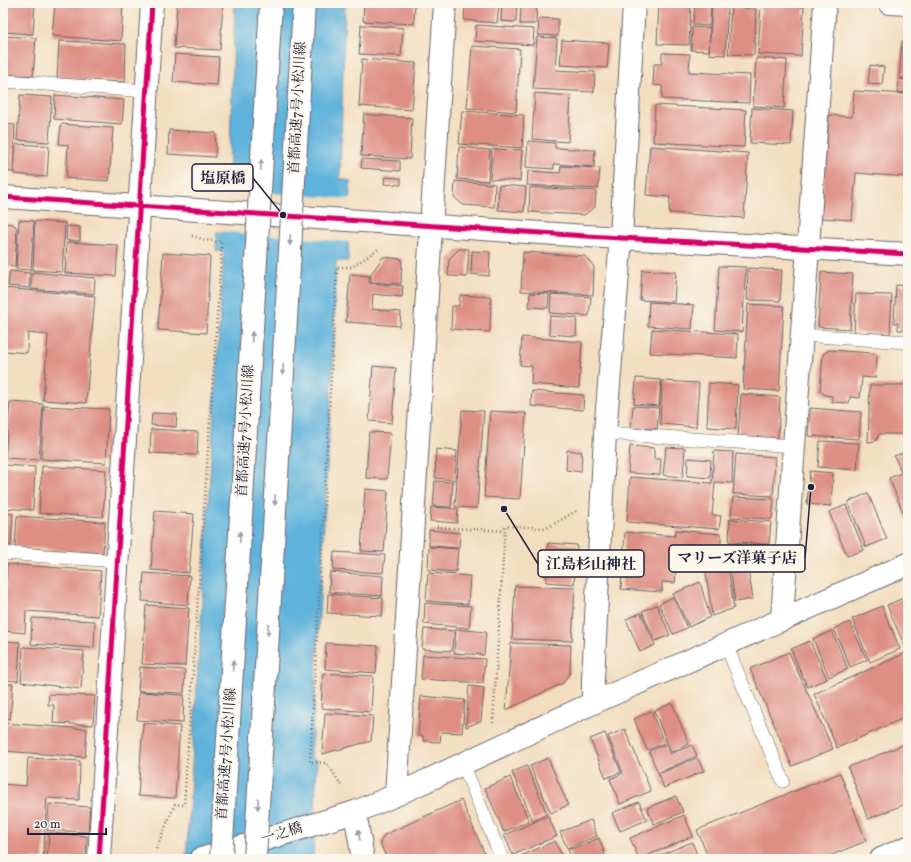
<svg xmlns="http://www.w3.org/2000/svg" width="911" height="862" viewBox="0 0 911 862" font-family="Vollkorn,'Noto Serif JP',serif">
<rect width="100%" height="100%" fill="#fbf7ec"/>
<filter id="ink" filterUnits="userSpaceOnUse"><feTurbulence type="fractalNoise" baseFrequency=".025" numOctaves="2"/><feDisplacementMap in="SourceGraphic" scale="8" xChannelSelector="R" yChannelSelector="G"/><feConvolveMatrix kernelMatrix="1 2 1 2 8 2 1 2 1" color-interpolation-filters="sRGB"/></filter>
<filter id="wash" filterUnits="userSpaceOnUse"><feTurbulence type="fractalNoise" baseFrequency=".012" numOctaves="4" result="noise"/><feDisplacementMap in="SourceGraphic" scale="16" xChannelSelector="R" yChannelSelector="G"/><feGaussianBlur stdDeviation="0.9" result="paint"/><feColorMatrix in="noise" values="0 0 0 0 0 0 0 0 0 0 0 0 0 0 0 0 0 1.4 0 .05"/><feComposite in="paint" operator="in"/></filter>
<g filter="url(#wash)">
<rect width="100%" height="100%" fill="#f2debf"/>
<path fill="#5fb2db" stroke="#406a8b" d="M235,3H345L340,179L350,181L348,261H336L333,361L311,758L317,760L313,859H186L224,252L216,251L221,174H229Z"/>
<path fill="#f2debf" d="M218,189L351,199L349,242L215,231Z"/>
<g id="blocks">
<path fill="#de8f84" d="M3,3H35L33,34L3,32Z
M55,3H123L121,41L52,36Z
M177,3H223L220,50L174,48Z
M364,3H415L414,24L363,21Z
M465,3H499L497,23L464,20Z
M502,3H517L516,22L501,21Z
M521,3H537L536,24H520Z
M659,3H691L689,45L657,44Z
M695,3H711L710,26L693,25Z
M761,4L804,7L801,56L758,54Z
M712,5L728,6L725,55L709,54Z
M731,8L756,9L754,55L728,54Z
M539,18L558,19V36L538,35Z
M361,25L403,28L401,56L359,54Z
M476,25L534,29L533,45L475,41Z
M692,27L710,28L709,51L691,50Z
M3,36L36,38L33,76L3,74Z
M537,37L557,38L555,70L595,72L594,92L533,89Z
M562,40L609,43L607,68L560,65Z
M59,41L126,44L125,82L57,79Z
M902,41L908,42V79L899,78Z
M472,46L520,49L516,112L467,108Z
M662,53L690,54L689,72L750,75L749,103L662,99V86L653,85L654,64H662Z
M175,54L219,57L217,85L173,82Z
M756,58L787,60L784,108L753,106Z
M362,59L416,63L412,110L359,106Z
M870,65L884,67L882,85L868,84Z
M899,79L908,80V93L898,92Z
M854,91L908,94V177L856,173L852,220L821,218L829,115L852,117Z
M535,93L571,96L568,142L532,139Z
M20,95L52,97L49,142L17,140Z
M55,95L124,100L122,124L54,119Z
M655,105L746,110L744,147L653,142Z
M752,108L793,111L791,145L750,143Z
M462,111L524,115L522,148L459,144Z
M364,114L412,118L410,159L361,156Z
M3,124L15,125L13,172L3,171Z
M61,124L113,128L109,181L66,178L68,145L59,144Z
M169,130L216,133L215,157L168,154Z
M528,141L555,143V148L595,150L594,167L554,164V169L526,167Z
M16,144L49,146L47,177L14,174Z
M650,146L748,153L744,218L669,213L670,197L646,195Z
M459,147L490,150L488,181L457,179Z
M492,149L522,150L520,181L490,179Z
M362,159L400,161V171L361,168Z
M561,166L600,168L598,189L527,185L528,171L560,173Z
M385,177L401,178V185L384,184Z
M455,181L495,184L494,207L463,205L454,197Z
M499,185L526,187L524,212L498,210Z
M530,187L596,191L595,207L584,215L529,212Z
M19,220L34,221L31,270L16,269Z
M35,221L65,223L62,272L33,270Z
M3,223L13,224L17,228L15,267L3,266Z
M67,226L80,227V241L66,240Z
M67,242L118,245L116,276L65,273Z
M459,249H469L467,277L448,276L449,259Z
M472,251L490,252L489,276L471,274Z
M523,252L585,256L594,267L593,295L521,291Z
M163,253L210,256L206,333L158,330Z
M383,257L402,259L401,284L371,282V274Z
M719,266L746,267L742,332L715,330Z
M748,268L782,270L780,301L747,300Z
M642,270L676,272L674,302L640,300Z
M10,271L30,273L29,288L8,286Z
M32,272L95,278L94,294L31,289Z
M821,272L853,274L850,329L818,327Z
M350,274L370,276L369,283L403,286L402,297L373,294L372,309L401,312L400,326L346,322Z
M896,285L908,286V330H898V323H894Z
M3,288L95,296L86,403L43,400L48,335L28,333L27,353L5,351L3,363Z
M530,293L549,294L548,308L529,307Z
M551,294L591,297L589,316L550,313Z
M856,294L892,295L890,334L854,332Z
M460,295L491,297L490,332L451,329L452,306H459Z
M649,302L694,305L692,329L648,326Z
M748,304L784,306L779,391L743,389Z
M550,316L577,318L576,336L549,334Z
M652,329L738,334L737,358L650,353Z
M522,337L582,342L579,388L531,384L532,366L520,365Z
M829,350L873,353L877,357L875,378L862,377L860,398L850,397L849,403L832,402V396L825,395L820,391L823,354Z
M373,366L396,368L392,423L369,421Z
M636,378L661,380L659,406L634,404Z
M662,381L699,383L696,427L660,424Z
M709,383L738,385L736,429L707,427Z
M870,385H908V434H879L876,441L868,442Z
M532,391L584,395L583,410L531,406Z
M741,394L780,397L778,438L738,436Z
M3,402L7,403L6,429L3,428Z
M10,402L43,404L39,460L5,458Z
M44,406L109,409L106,463L41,459Z
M633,406L659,408L657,429L631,428Z
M810,408L861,412L859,439L808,436Z
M462,410L484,411L477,508L455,507Z
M490,411L526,413L520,499L484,497Z
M152,413L177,414L176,427L151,425Z
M151,429L198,432L197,455L150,453Z
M369,432L391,433L387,479L366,478Z
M820,441L859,443L857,470L818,467Z
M630,446L654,448V459H661L660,475L628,473Z
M666,447L685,448L683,477L663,475Z
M436,449L457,451L455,480L435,478Z
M567,450L582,452L581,472L566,470Z
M714,451L733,452L732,483L715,482L712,515L721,516L719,529L627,522L630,477L712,483Z
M908,451V524L889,478L902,473L894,456Z
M736,454L775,457L773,496L733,494Z
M688,458L711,460L710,478L687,476Z
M3,465L35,467L33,510L3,508Z
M42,466L106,470L103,517L39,513Z
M810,471L833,473L831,506L807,504Z
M435,481L453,482L451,507L433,506Z
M365,489L388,491L384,552L361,551Z
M868,493L887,539L866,547L848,502Z
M733,497L774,499L772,519L731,517Z
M846,505L864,550L847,556L829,512Z
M431,507L458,509L457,523L430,521Z
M155,511L194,514L189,573L151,570Z
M3,513L13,514L11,546H3Z
M17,516L105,522L103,553L15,547Z
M730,519L771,522L769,544L729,542Z
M429,530L460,533L459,548L429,546Z
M676,530L721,534V546L717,545L715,561L677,559L675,583L662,582V592L621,589L625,532L675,536Z
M730,542L770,546L768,563L728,559Z
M548,543L577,545L574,584L546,582Z
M429,547L458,549L456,572L428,570Z
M334,552L385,555L383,573L333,570Z
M729,561L747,562L753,599L735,602Z
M727,562L734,608L712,616L705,566Z
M7,564L101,571L98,616L26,611L25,633L3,631Z
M330,572L383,576L382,596L329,592Z
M144,573L190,576L188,605L142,601Z
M428,573L470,576L468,604L426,601Z
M700,582L710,617L689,627L673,594Z
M515,586L575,588L572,641L512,639Z
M328,594L383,598L382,616L327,613Z
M908,596V646L905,647L887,605Z
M673,597L687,628L673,634L659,604Z
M425,603L471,606L469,628L424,624Z
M146,605L189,608L185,666L142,664Z
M657,605L670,635L655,641L642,611Z
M882,606L900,649L870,662L852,619Z
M641,613L655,645L640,652L626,619Z
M32,618L95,621L94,648L31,644Z
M850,622L867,660L850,667L834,629Z
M424,629L454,631L452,651L422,649Z
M456,629L486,632L484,655L454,653Z
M832,631L848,669L829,677L813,639Z
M3,641L20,642L18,681L3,680Z
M810,641L827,679L807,687L791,649Z
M326,643L378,646L376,673L325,669Z
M511,643L571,645L570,673L563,683L506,710Z
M23,647L84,651L81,689L21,682Z
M789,652L833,749L792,766L750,669Z
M908,652V716L837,748L814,694Z
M423,655L485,659L483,683L421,679Z
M140,667L185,670L184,693L138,691Z
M323,673L373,676L371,712L321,708Z
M3,684H13L10,719L3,718Z
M469,686L484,688L481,721L466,727Z
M139,692L184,695L183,723L137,720Z
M49,694L95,696L93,725L53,723L54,705H48Z
M421,696L465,700L462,733L441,732L440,742L423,741V736H418Z
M672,703L689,744L671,752L654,711Z
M651,711L664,743L647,750L634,719Z
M325,713L373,716L371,741L322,754Z
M3,723L87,729L85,757L3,751Z
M143,723L180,726L175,798L138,796Z
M625,729L651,791L620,804L610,779L623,773L608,736Z
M605,733L621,772L606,778L590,739Z
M908,743V803L868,819L848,767Z
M666,744L670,754L692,745L697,756L658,773L649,751Z
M28,758L80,761L79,800L47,798L43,859H3V784L26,786Z
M548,758L568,805L551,813L530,766Z
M697,758L704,771L664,788L658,774Z
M527,766L547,814L533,821L512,772Z
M840,773L866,841L822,859H709L697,830Z
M510,777L529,821L504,832L485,788Z
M676,796L683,812L654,824L647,808Z
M461,800L487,859H387L380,843L384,835Z
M639,802L647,820L620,831L612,813Z
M49,804L90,807L88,832L47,830Z
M684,815L693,836L639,859L630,838Z
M548,816L557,836L513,855L504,835Z
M591,820L597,836L567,848L560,832Z
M49,833L87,836L86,858L47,859Z
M599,838L605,854L593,859H572L568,850Z
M555,841L563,859H514Z
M692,842L699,859H651Z"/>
</g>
</g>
<g filter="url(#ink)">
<use href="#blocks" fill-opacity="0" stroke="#6b6469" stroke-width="1"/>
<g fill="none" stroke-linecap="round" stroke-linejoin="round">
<defs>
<path id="lane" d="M3,81L147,91
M802,335L908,342
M605,433L795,446
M3,553L118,561
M726,645L783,781
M463,764L502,859"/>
<path id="street" d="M889,3L908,4
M782,618L825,3
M355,812L363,859
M99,859L152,3
M881,859L908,847"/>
<path id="secondary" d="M3,197L586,236L908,254
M593,703V680L605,433L621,238L634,3
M396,795L445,3
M201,859L355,812L396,795L593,703L908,564"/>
<path id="highway" d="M300,76L304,3"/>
</defs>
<use href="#lane" stroke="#6b6469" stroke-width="14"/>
<use href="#street" stroke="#6b6469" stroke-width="24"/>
<use href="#secondary" stroke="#6b6469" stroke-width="24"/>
<use href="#highway" stroke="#6b6469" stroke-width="24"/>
<path stroke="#6b6469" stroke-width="2.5" stroke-dasharray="1 3" stroke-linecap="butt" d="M437,527L505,531
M493,723L505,526L547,528L576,511
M341,785L327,763L310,762L337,267H352L380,248
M156,849L175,804L184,805L222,242L205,240L189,235"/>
<use href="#lane" stroke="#fff" stroke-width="13"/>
<use href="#street" stroke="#fff" stroke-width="22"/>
<use href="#secondary" stroke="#fff" stroke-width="22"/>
<use href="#highway" stroke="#fff" stroke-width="22"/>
<defs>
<path id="highway-bridge" d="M221,859L271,3
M255,859L300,76"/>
</defs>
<use href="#highway-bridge" stroke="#6b6469" stroke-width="24" stroke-linecap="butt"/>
<use href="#highway-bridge" stroke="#fff" stroke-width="22"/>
<defs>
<path id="cycleway" d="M3,197L586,236L908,254
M99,859L152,3"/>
</defs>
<use href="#cycleway" stroke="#fbf7ec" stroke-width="8"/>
<use href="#cycleway" stroke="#d6006c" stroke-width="5"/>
</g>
<defs><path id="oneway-solid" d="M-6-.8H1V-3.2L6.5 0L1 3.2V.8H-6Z"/></defs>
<g fill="#9c9ca7">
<use href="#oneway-solid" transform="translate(261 165) rotate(-87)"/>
<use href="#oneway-solid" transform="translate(290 240) rotate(93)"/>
<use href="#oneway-solid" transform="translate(252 337) rotate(-87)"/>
<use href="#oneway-solid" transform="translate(283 370) rotate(93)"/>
<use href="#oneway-solid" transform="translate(275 500) rotate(93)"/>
<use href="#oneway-solid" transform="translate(240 537) rotate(-87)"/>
<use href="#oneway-solid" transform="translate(268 630) rotate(93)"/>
<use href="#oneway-solid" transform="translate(233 666) rotate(-87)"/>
<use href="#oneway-solid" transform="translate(258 804) rotate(93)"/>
<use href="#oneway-solid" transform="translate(359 835) rotate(-100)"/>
</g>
</g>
<g text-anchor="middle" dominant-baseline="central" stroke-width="4" stroke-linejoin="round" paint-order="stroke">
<g font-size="14" fill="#22223b" stroke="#fbf7ec">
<text transform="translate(298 108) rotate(-87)">首都高速7号小松川線</text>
<text transform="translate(246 431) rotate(-87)">首都高速7号小松川線</text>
<text transform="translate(227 754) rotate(-86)">首都高速7号小松川線</text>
<text transform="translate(282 834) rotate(-17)">一之橋</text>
</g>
</g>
<path fill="none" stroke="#22223b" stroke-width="1.5" d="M283 215L253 178M811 487L805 558M504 509L538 564"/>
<g fill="#22223b" stroke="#fbf7ec" stroke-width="1.5">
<circle cx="283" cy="215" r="4"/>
<circle cx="811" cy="487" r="4"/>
<circle cx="504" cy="509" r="4"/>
</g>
<g fill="#fbf7ec" stroke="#22223b" stroke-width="1.5">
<rect x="192" y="164" width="61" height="27" rx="4"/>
<rect x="669" y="545" width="136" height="27" rx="4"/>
<rect x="538" y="550" width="106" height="27" rx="4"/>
</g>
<g font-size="15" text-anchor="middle" font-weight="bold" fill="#22223b">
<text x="223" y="183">塩原橋</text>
<text x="737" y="563">マリーズ洋菓子店</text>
<text x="591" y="569">江島杉山神社</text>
</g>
<rect width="911" height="862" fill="none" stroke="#fbf7ec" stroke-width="16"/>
<path d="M28 828v6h78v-6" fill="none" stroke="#22223b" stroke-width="2"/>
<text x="34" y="828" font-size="12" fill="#22223b" stroke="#fbf7ec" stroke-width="3" paint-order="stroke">20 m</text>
</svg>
